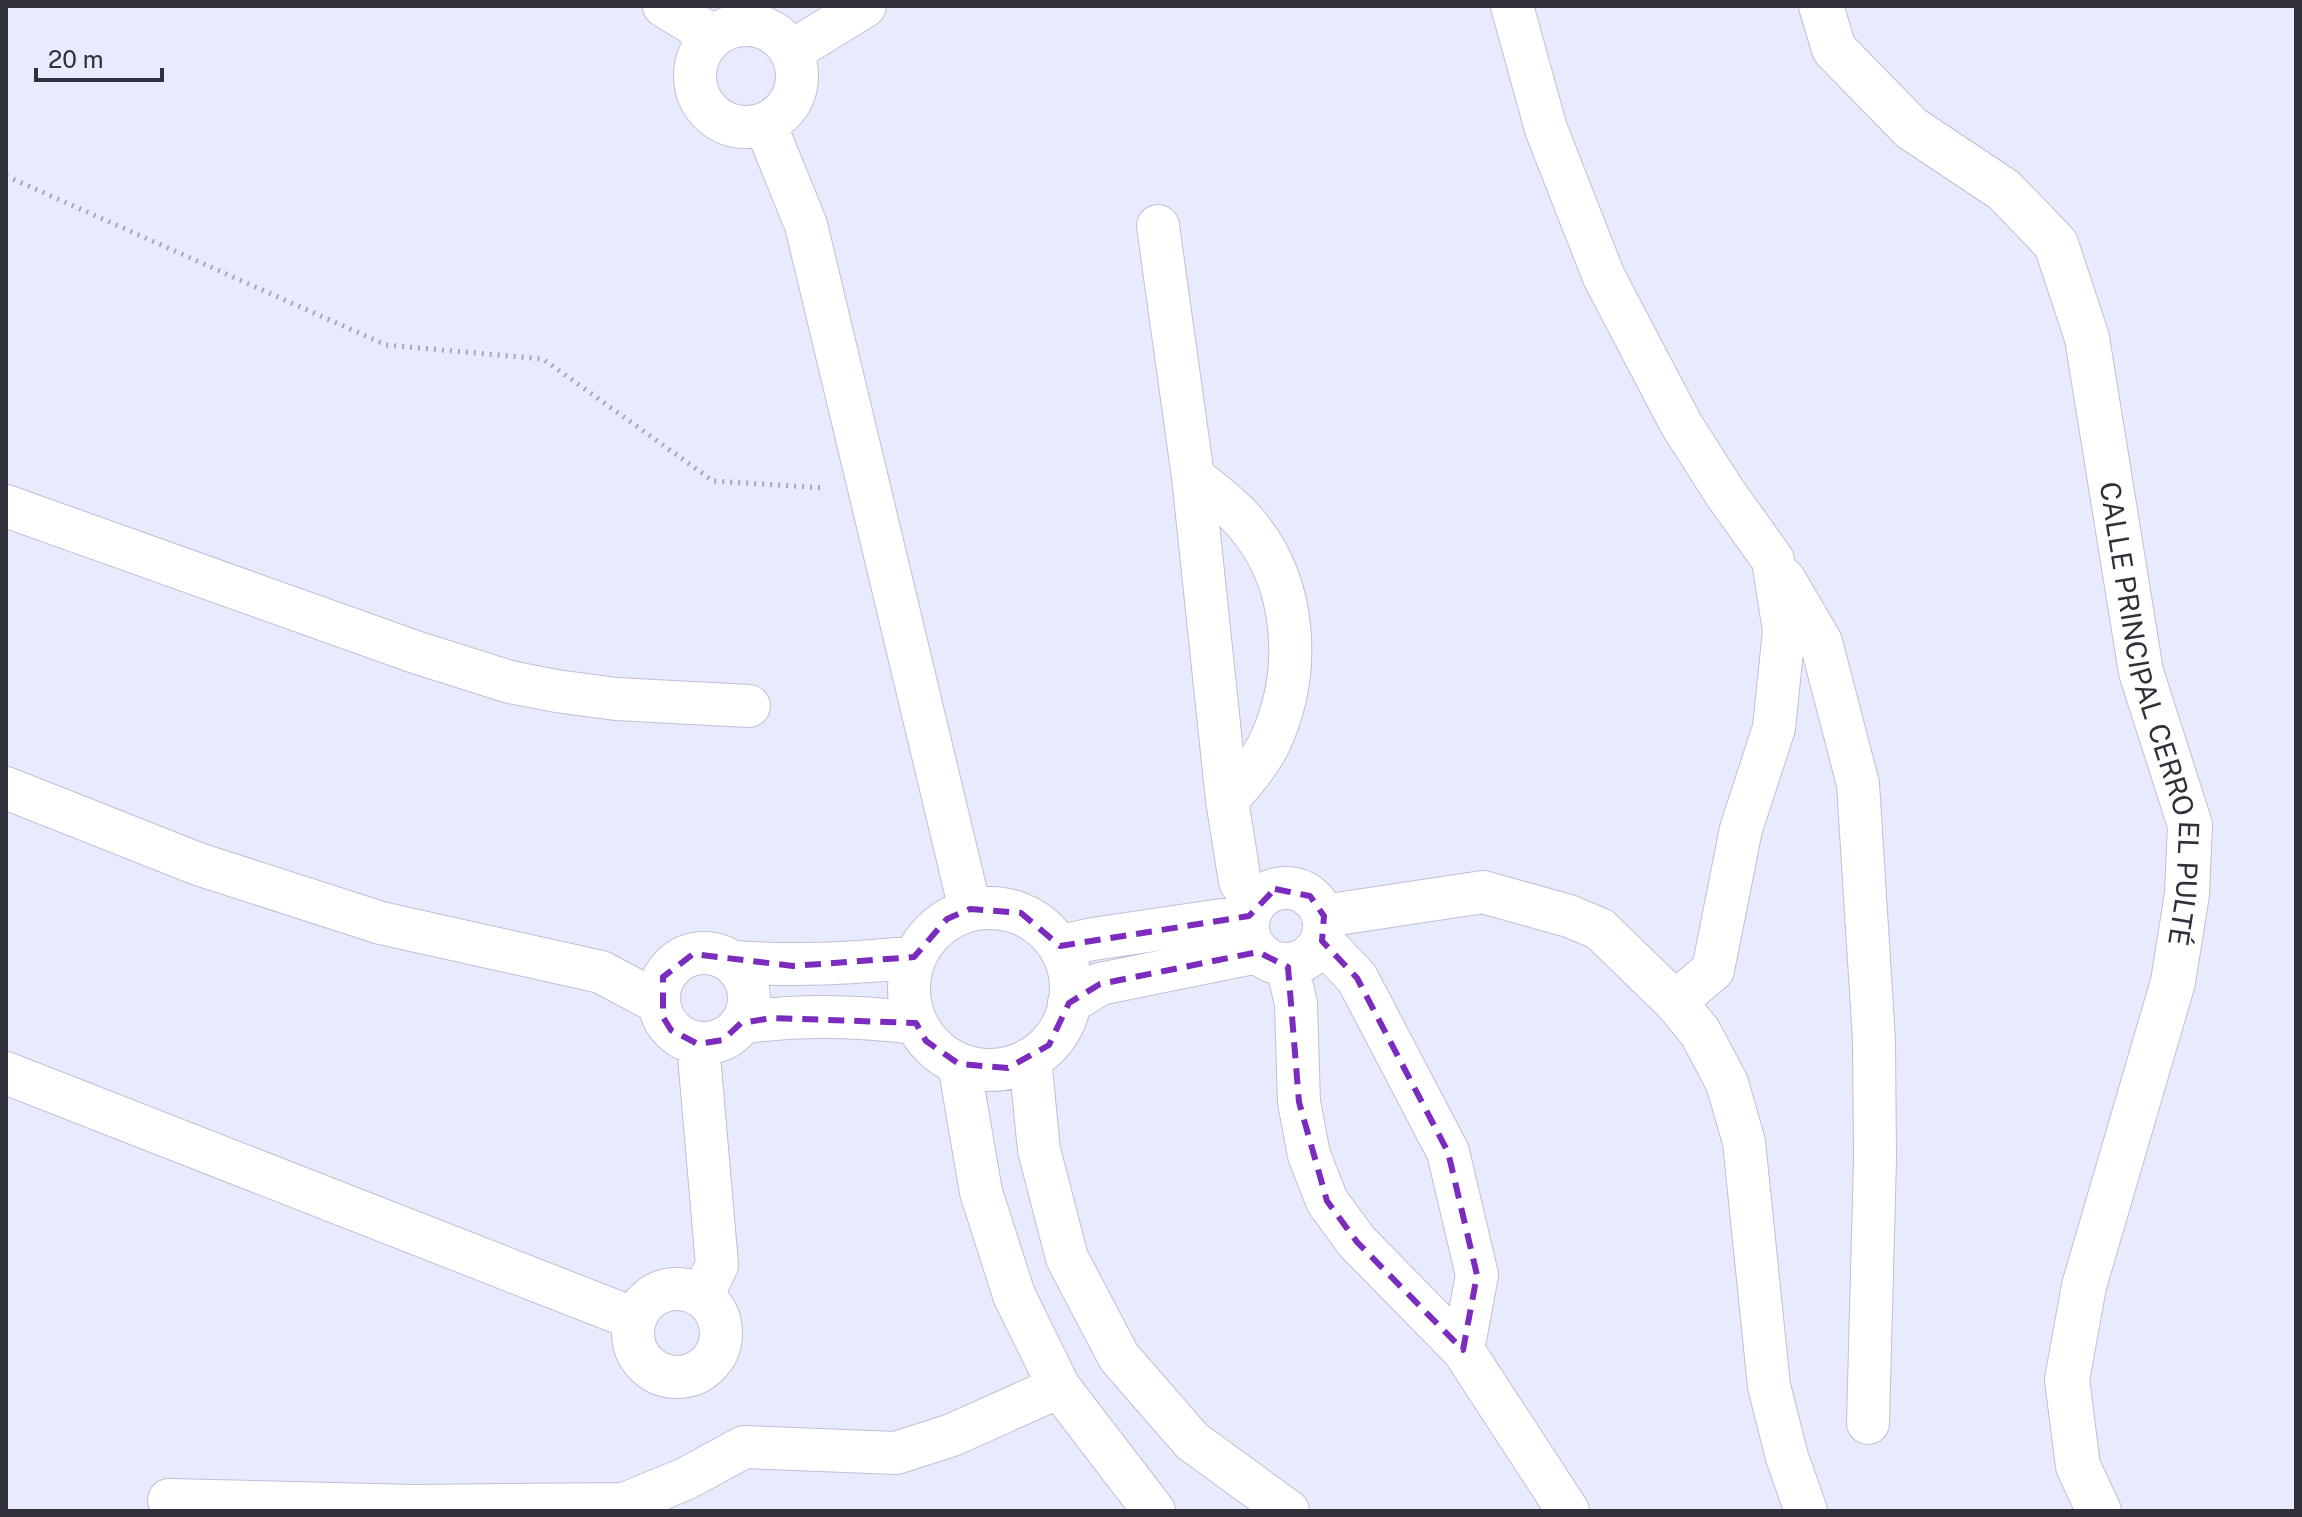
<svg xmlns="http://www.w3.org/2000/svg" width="2302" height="1517" viewBox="0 0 2302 1517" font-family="'Public Sans',sans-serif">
<rect width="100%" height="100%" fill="#e8ebfd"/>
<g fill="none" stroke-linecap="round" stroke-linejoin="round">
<defs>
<path id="street" d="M664,6L713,36
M1512,6L1546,129L1604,277L1681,424L1725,493L1773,560L1784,631L1774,728L1741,829L1713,970L1675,1002
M695 76a51 51 0 1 1 102 0a51 51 0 1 1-102 0Z
M792,51L865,6
M765,124L806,225L970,909
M1158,226L1193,477L1227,800L1240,882L1256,903
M1193,477C1211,491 1229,504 1244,521C1298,582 1303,674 1268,746C1257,766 1243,783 1227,800
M6,506L418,653L510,682L556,691L616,699L749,706
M1784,579L1821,642L1858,784L1874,1040L1875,1159L1868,1423
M6,788L198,864L381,923L601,972L659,1003
M1248 926a38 38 0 1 1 76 0a38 38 0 1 1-76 0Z
M909 989a81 81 0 1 1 162 0a81 81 0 1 1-162 0Z
M1324,916L1483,892L1569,916L1600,929L1675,1002L1700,1032L1727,1083L1744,1142L1769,1386L1787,1457L1806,1511
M1322,941L1357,978L1448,1152L1477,1275L1463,1350
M1060,946L1093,939L1249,916
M659 998a45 45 0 1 1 90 0a45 45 0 1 1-90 0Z
M732,962C794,966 853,964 914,957
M1287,964L1296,1004L1299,1102L1309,1155L1327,1201L1357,1242L1463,1350L1568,1511
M1069,1003L1100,984L1258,952
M741,1023C798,1014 859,1016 916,1023
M698,1044L717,1265L702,1296
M1030,1059L1039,1150L1067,1258L1119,1357L1192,1441L1288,1511
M959,1064L981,1192L1014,1295L1059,1387L1154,1511
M6,1073L635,1319
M633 1333a44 44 0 1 1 88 0a44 44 0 1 1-88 0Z
M169,1500L414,1506L624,1504L685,1479L744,1447L896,1453L952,1435L1059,1387"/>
<g id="secondary">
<path id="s1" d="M1821,6L1834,49L1911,128L2004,190L2056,244L2087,338L2141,672L2190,825L2187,894L2173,982L2084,1286L2067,1380L2078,1466L2099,1511"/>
</g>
</defs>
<use href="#street" stroke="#bdc0d7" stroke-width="44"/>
<use href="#secondary" stroke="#bdc0d7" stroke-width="46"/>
<path stroke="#a5a7b6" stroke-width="5" stroke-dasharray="2 6" stroke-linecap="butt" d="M6,176L386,345L543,359L713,481L825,488"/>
<use href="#street" stroke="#fff" stroke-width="42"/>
<use href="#secondary" stroke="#fff" stroke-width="44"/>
</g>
<path fill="none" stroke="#7b2cbf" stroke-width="6" stroke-dasharray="16 10" stroke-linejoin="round" d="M1275,889L1310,896L1324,916L1322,941L1357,978L1448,1152L1477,1275L1463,1350L1357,1242L1327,1201L1299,1102L1288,967L1258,952L1100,984L1069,1003L1049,1045L1008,1068L959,1064L926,1041L916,1023L772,1018L741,1023L723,1040L698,1044L671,1030L663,1017V977L693,954L793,966L914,957L947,919L970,909L1021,913L1060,946L1249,916Z"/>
<g text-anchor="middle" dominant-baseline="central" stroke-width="8" stroke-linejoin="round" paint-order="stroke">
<g font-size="28" fill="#2f3039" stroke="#e8ebfd">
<text stroke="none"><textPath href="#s1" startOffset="824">CALLE PRINCIPAL CERRO EL PULTÉ</textPath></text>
</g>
</g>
<rect width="2302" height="1517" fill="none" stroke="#2f3039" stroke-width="16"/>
<path d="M36 68v12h126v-12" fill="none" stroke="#2f3039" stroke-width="4"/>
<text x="48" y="68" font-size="24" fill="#2f3039" stroke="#e8ebfd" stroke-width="6" paint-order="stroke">20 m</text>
</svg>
